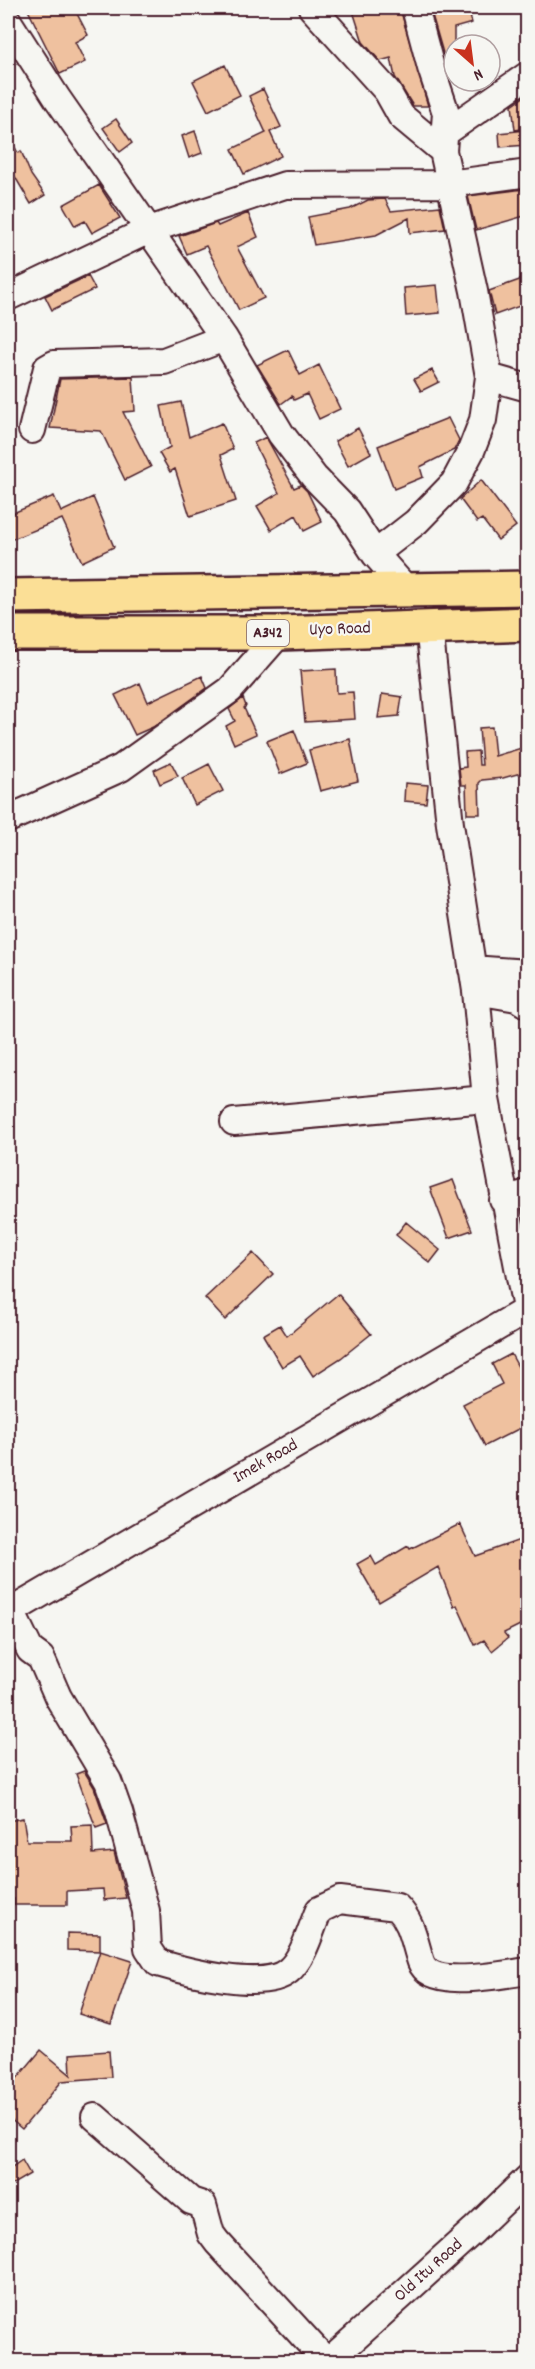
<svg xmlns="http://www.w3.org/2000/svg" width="535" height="2369" viewBox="0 0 535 2369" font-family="Dekko,sans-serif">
<rect width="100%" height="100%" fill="#f6f6f2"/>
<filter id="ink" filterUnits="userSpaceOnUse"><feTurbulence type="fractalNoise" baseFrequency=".0167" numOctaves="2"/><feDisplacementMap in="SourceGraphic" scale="12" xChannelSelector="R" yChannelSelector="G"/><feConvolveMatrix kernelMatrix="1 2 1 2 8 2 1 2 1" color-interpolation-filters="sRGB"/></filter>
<g filter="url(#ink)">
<path fill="#efc19f" stroke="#4a1f2b" stroke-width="1.5" d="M27,8H74L88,35L75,42L85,62L60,74Z
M352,8H400L428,106H413L395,77L391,58L380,61L363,42Z
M430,8H468L472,23L454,28V66L447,67Z
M225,65L240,95L208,111L193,81Z
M263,89L281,127L270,132L281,156L244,174L232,149L266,133L249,96Z
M528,94V128L515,130L512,105Z
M116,119L132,143L120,152L103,128Z
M526,130L527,145L500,147L499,133Z
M195,131L202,153L189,158L182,136Z
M8,134L18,153L21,151L31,175L45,195L31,204L8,165Z
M99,185L120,218L92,233L85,221L75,226L63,205Z
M524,189L528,215L476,230L468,196Z
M385,199L391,211L440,206L445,229L410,233L409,218L376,235L314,245L308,217L350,209L368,200Z
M248,213L258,237L237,247L264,298L239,310L206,246L187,254L179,236L216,223L218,226Z
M88,276L95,289L52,310L45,296Z
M525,278L528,303L495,315L489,291Z
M437,285L440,313L406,316L404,288Z
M288,350L300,375L319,365L340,409L319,419L307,394L294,400L292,396L281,404L257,365Z
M432,370L439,382L421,391L414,379Z
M133,377L135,411L123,412L151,467L125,480L101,431L50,428L60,379Z
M181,402L189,437L222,423L233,449L221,455L236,501L190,516L175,469L170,472L159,453L170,447L161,406Z
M448,418L459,440L454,450L420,467L423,477L394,489L378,446Z
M358,428L371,453L348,466L335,441Z
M266,437L294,488L301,485L307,491L322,522L304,531L296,515L271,530L257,506L279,493L254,443Z
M481,480L516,526L498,540L482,519L477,522L460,499Z
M54,496L61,512L93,497L114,547L82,562L62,519L8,541V515Z
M336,669L337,693L353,692L355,719L305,722L300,671Z
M202,676L207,688L153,727L135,735L115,695L140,683L148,702Z
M382,694L402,697L399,716L378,718Z
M243,698L246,706L244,708L256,734L234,744L226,726L235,721L229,709Z
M492,727L495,756L528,746V771L503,778L482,780L479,783L480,814H467L466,785H461L459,768L466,767L465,752L478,751L479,765H482L479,728Z
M294,730L307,763L280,774L267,741Z
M350,739L358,781L320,791L309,750Z
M171,762L178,776L160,784L154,770Z
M209,764L223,791L195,805L182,778Z
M405,783L428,785L426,803L404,801Z
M453,1180L472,1230L449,1238L430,1188Z
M406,1222L440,1250L430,1263L396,1235Z
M253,1253L273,1274L225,1320L205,1298Z
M338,1294L371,1334L341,1358L313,1376L300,1356L282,1367L263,1335L280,1325L287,1336Z
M511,1354L528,1385V1424L485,1446L463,1404L502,1384L492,1364Z
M460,1524L475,1556L528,1537V1621L504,1633L508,1638L492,1651L484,1640L475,1645L457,1605L454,1607L438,1567L379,1602L357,1564L371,1556L376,1565L408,1546L410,1549Z
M84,1771L94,1787L107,1824L96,1828L76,1774Z
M23,1818L27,1841H72L71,1826L92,1825L93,1854L114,1852L126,1898L104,1900L103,1889L67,1891V1905H14V1899L8,1900V1821Z
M67,1933L100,1934V1951L132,1961L111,2024L79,2014L100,1951L67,1950Z
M41,2050L71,2075L70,2054L109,2051L111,2077L62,2081L22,2129L8,2117V2089Z
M22,2160L30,2174L8,2187V2170Z"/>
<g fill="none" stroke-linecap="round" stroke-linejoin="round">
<defs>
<path id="minor" d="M312,8L387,91L401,116L443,151
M8,21L57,98L224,338L281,434L314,477L347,511L375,554L407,590
M446,132L528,75
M8,297L149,230L285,185L449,184L528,173
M489,377L528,388
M32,430L47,368L54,364L164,361L224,338
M375,554L416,522L454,483L471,451L483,420L489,377L474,291L443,151L446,113L431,68L415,8
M429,626L450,824L476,991L486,1099L528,1319
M8,819L121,768L230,690L280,633
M472,969L528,973
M476,991L517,998L528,1005
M234,1122L486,1099
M503,1200L528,1193
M11,1611L30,1650L41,1658L58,1697L108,1781L119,1812L146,1911L148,1948L158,1963C185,1971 264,1992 288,1971C304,1958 311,1928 319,1910L340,1900L397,1907C413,1923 414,1942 421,1962C431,1990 504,1974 528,1971
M8,1613L525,1311
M95,2117L191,2201L203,2205L211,2234L217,2242L327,2362
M328,2362L474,2230L528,2178"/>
<path id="highway" d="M8,596L528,588
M8,633H280L528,624"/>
</defs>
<use href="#minor" stroke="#4a1f2b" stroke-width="30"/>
<use href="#highway" stroke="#4a1f2b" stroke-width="38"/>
<use href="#minor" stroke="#f6f6f2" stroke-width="26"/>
<use href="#highway" stroke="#fbdf96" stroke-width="33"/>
</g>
</g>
<g text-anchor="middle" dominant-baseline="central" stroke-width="4.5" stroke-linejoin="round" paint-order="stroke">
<rect fill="#f6f6f2" stroke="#7e6067" stroke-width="1.5" x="247" y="620" width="42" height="26" rx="4.5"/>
<g font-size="16" font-weight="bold" fill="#4a1f2b">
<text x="268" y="633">A342</text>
</g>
<g font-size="18" fill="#4a1f2b" stroke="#f6f6f2">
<text transform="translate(340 630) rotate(-2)">Uyo Road</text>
<text transform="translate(266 1462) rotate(-30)">Imek Road</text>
<text transform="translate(429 2271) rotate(-42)">Old Itu Road</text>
</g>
</g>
<rect width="535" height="2369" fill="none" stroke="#f6f6f2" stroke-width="30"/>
<rect x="15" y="15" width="505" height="2339" fill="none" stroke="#4a1f2b" stroke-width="2" filter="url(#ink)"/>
<g transform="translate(472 63) rotate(152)"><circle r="28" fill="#f6f6f2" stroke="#b1a0a2" stroke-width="1.5"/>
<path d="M0-4.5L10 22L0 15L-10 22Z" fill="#c8321e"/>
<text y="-9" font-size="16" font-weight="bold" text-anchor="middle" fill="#4a1f2b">N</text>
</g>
</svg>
